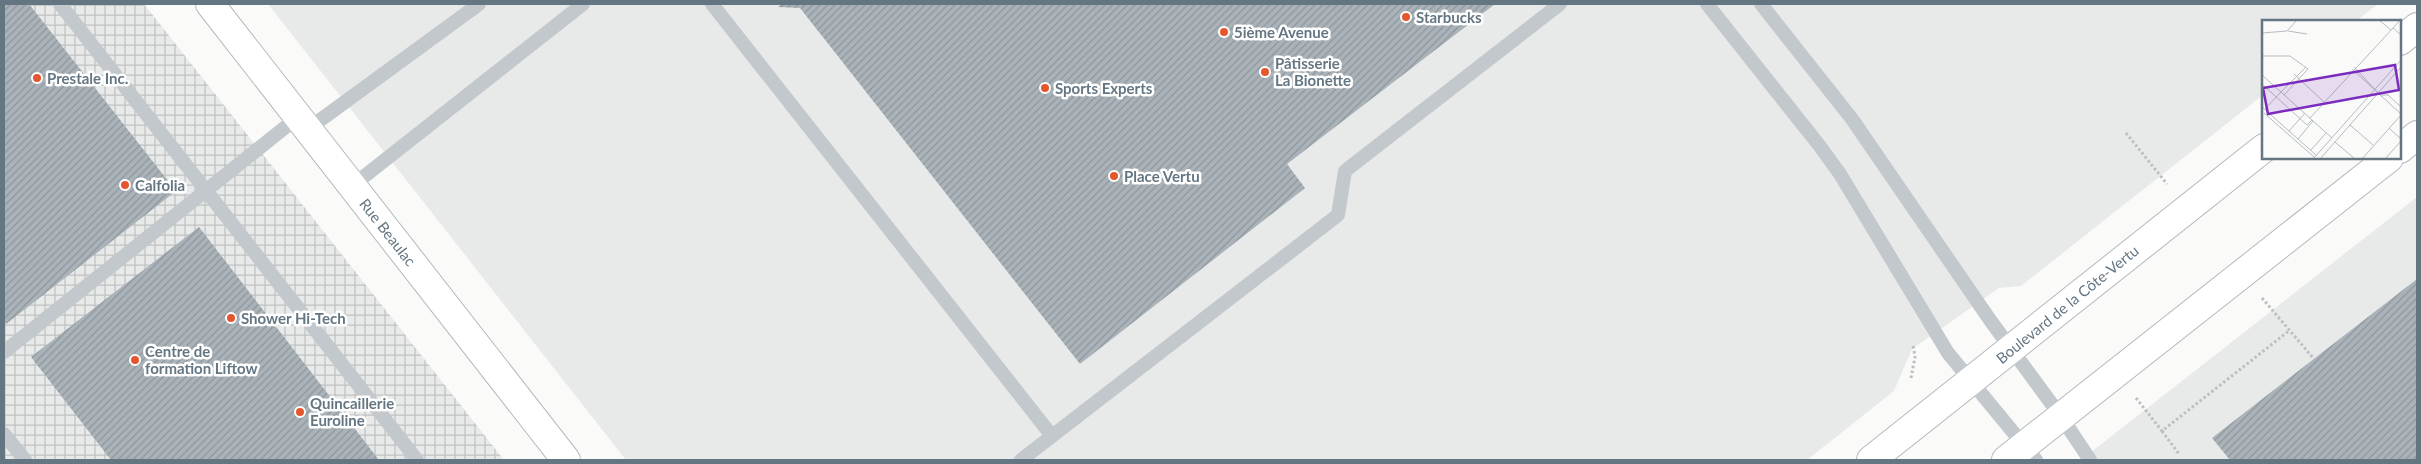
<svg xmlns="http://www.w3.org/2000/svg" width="2421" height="464" viewBox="0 0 2421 464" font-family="Lato,sans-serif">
<defs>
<pattern id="industrial-grid" width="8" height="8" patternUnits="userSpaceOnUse" patternTransform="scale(1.25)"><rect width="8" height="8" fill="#e8e9e9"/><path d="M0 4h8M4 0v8" fill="none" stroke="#c0c1c2"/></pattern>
<pattern id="building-hatch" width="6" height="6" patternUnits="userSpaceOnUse" patternTransform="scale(1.25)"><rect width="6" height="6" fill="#aab3b9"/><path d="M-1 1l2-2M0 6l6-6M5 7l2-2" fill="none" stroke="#8e969c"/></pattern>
</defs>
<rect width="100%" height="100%" fill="#fafaf8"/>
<path fill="#e8e9e9" d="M268,4H2378L2356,21H2264L2263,95L2021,286L1999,288L1912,349L1894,391L1807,460H626Z
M2417,197V460H2081Z"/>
<path fill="url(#industrial-grid)" d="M4,4H144L504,460H4Z"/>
<path fill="url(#building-hatch)" d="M4,4H29L176,191L6,324L4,320Z
M782,4H1495L1287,164L1305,188L1080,364L800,8L778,7Z
M199,227L379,460H111L31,357Z
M2417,279V460H2230L2212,438Z"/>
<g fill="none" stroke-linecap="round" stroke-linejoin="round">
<defs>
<path id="secondary" d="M210,4L566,460
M2400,41L2417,27
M2400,149L2417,135
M1871,460L2264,148
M2006,460L2389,158"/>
</defs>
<use href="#secondary" stroke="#b3babf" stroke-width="30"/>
<path stroke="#bbbfc2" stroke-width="3" stroke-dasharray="2.5 2.5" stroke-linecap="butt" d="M2126,133L2167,184
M2262,298L2314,359
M1911,378L1915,357L1913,345
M2136,398L2162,431L2290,330
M2162,431L2179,454"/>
<path stroke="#c3c8cc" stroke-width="14" d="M60,4L417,460
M712,4L1052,436
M1707,4L1819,145L1840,174L1948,353L2036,460
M1761,4L1852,119L1990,320L2062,418L2090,460
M308,129L479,4
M352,186L583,4
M4,352L298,117
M4,434L25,460
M1021,460L1338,215L1345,171L1560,4"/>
<use href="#secondary" stroke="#fff" stroke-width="28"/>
</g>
<g fill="#e4572e" stroke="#fff" stroke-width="2">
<circle cx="1406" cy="17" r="5"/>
<circle cx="1224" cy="32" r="5"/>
<circle cx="1265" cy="72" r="5"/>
<circle cx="37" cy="78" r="5"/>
<circle cx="1045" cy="88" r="5"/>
<circle cx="1114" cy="176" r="5"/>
<circle cx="125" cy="185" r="5"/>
<circle cx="231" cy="318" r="5"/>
<circle cx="135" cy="360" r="5"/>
<circle cx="300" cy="412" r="5"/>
</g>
<g text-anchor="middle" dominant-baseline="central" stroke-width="5" stroke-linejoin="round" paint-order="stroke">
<g font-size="15" font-weight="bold" fill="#657683" stroke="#fff" text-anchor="start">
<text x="1416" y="17">Starbucks</text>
<text x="1234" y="32">5ième Avenue</text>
<text x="1275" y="63">Pâtisserie<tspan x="1275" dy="17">La Bionette</tspan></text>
<text x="47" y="78">Prestale Inc.</text>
<text x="1055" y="88">Sports Experts</text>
<text x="1124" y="176">Place Vertu</text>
<text x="135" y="185">Calfolia</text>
<text x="241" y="318">Shower Hi-Tech</text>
<text x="145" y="351">Centre de<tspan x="145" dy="17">formation Liftow</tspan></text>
<text x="310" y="403">Quincaillerie<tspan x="310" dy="17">Euroline</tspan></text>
</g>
<g font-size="15" fill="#657683" stroke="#fff">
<text transform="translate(388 232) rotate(52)">Rue Beaulac</text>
<text transform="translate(2067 304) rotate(-39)">Boulevard de la Côte-Vertu</text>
</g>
</g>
<g transform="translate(2262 20)">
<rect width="139" height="139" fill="#fafaf8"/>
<path fill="none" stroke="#b5bdc2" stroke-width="1" d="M117,0L129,10M138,0L131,8L139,15M26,11L45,14M0,13L25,11L35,0M0,36H28L46,49L22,75M92,47L120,77M90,49L139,94M32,54L62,82M0,55L70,118M0,64L45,105L50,100M19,72L44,47M120,75H126L139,87M0,87L54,135M3,89L19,72M2,93L52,137M48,98L131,8M88,105L111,125M127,108L139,119M27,111L43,93M36,119L51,101M73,122L93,139M49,130L64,113M51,139L139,40M58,139L139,47M100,139L139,95M123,139L139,121"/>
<path fill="#7b2cbf" fill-opacity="0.15" stroke="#7b2cbf" stroke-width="2.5" d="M133,45L137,70L6,94L1,68Z"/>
<rect width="139" height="139" fill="none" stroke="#657683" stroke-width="2.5"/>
</g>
<rect width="2421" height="464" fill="none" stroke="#657683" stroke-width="10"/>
</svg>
